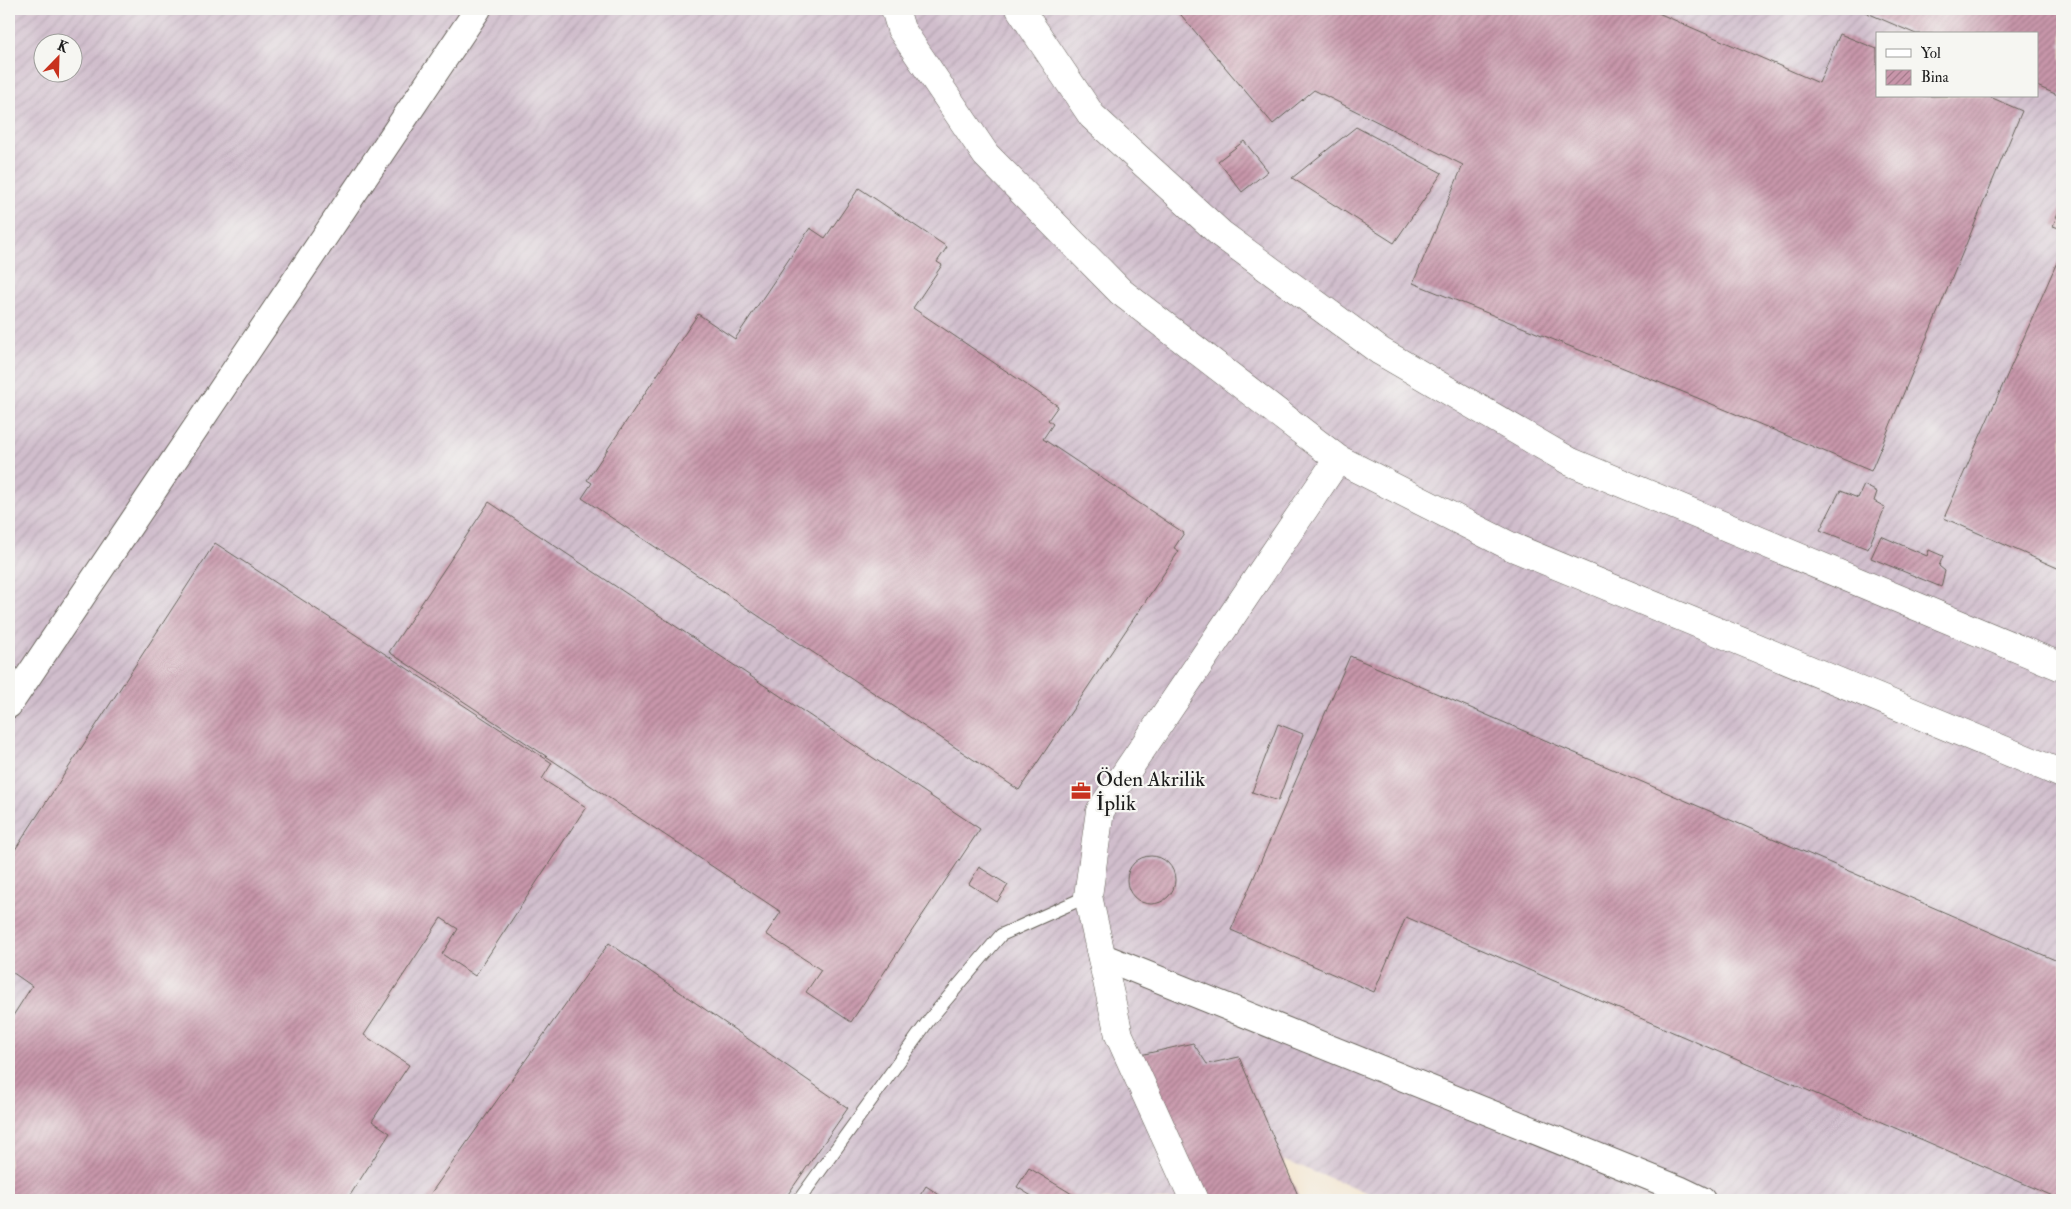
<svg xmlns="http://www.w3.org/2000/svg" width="2071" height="1209" viewBox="0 0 2071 1209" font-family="'IM FELL Double Pica',serif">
<defs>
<pattern id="industrial-furrows" width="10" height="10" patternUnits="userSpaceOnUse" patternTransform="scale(1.25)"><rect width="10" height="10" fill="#d0bdcc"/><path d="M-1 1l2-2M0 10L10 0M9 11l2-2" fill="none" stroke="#b2a2af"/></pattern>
<pattern id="building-hatch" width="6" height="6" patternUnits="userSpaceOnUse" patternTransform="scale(1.25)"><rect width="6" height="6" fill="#c896aa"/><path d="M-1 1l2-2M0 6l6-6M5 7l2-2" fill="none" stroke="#a27a8a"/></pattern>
</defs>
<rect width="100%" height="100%" fill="#f6f6f2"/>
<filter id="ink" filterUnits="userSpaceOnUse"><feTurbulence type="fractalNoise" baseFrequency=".02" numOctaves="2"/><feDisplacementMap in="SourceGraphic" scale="10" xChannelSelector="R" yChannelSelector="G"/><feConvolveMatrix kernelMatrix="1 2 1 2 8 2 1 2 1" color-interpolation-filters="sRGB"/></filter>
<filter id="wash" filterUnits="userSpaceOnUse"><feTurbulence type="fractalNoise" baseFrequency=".0096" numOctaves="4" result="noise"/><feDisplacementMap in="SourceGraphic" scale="20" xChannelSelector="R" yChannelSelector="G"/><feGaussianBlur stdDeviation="1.12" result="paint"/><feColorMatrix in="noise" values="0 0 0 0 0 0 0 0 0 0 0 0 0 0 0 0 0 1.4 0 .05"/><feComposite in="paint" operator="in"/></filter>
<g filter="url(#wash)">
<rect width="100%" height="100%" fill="#f3e4cd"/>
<path fill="url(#industrial-furrows)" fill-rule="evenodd" d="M9,9H2062V1200H1387L1228,1139L1186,1200H9ZM1877,34H2037V96H1877ZM42,42H72V72H42Z"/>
<g id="blocks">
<path fill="url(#building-hatch)" d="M1176,9H1649L1819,83L1840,34L1877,49V96H1988L2022,111L1871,471L1688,394L1413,283L1463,165L1314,90L1273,124Z
M1858,9H2062V39L2059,46L2062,48V97L2037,86V34H1916Z
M1356,127L1442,173L1394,243L1292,178Z
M1244,141L1268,171L1242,192L1218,161Z
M859,188L947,247L937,262L942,265L913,308L1058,406L1048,420L1053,424L1043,439L1184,533L1174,548L1179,551L1019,790L582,498L592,483L587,480L698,314L735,339L810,228L825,238Z
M2062,202V229L2053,226Z
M2062,251V570L1944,518Z
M1864,485L1877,492L1874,501L1885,507L1868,549L1820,530L1840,491L1858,498Z
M489,502L980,829L851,1022L806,992L821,970L766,934L781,912L389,652Z
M1881,536L1927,556L1929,550L1943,556L1939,566L1945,571L1941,587L1871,558Z
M215,543L552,763L542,779L586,807L475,976L442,954L458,929L441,918L364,1035L409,1065L372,1121L390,1133L347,1200H9V1022L32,986L9,970V859Z
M1350,656L2062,963V1200L1406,917L1374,992L1231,930Z
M1278,724L1303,734L1278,801L1252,792Z
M1127 880a24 24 0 1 1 48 0a24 24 0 1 1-48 0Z
M979,867L1008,885L997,902L969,884Z
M609,943L848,1108L784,1200H426Z
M1193,1043L1207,1064L1239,1057L1300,1200H1202L1136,1056Z
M1029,1168L1082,1200H1038L1017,1187Z
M926,1186L947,1200H917Z"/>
</g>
</g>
<g filter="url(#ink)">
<use href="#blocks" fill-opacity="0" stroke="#67625a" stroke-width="1"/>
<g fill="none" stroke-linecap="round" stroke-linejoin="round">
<defs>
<path id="service" d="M799,1200L929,1020L1001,935L1088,896"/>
<path id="minor" d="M9,705L478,9
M1101,956L1679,1189L1702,1200"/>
<path id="tertiary" d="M895,9L901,29L986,155L1121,292L1338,459L1510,546L2062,774
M1020,9L1092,116L1221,234L1380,351L1571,462L2062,667
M1194,1200L1119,1035L1088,896L1100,811L1338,459"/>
</defs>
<use href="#service" stroke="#67625a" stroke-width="14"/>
<use href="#minor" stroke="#67625a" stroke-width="28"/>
<use href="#tertiary" stroke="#67625a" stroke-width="29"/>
<use href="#service" stroke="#fff" stroke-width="12"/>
<use href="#minor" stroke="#fff" stroke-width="26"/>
<use href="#tertiary" stroke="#fff" stroke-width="28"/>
</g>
</g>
<defs>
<symbol id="office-bare" viewBox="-9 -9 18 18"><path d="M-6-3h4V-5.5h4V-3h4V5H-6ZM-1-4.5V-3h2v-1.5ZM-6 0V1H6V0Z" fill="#c8321e" stroke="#f6f6f2" stroke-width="2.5" paint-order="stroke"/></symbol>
</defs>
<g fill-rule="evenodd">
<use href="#office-bare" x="1067" y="777" width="28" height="28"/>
</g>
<g text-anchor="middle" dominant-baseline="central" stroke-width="4.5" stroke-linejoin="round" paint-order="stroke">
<g font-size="21" fill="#1c1c1c" stroke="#f6f6f2" text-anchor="start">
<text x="1096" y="779">Öden Akrilik<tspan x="1096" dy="24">İplik</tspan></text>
</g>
</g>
<rect width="2071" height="1209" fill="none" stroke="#f6f6f2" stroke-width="30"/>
<rect x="1876" y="32" width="162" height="65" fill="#f6f6f2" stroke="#9f9f9c"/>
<rect x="1886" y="49" width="25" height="8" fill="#ffffff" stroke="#9f9f9c"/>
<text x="1921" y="58" font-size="15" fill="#1c1c1c">Yol</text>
<rect x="1886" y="70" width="25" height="15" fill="url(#building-hatch)" stroke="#9f9f9c"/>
<text x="1921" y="82" font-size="15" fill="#1c1c1c">Bina</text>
<g transform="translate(58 58) rotate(23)"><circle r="24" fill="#f6f6f2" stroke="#9f9f9c"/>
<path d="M0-4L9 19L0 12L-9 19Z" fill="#c8321e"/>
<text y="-8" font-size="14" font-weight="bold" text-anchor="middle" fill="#1c1c1c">K</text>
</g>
</svg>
